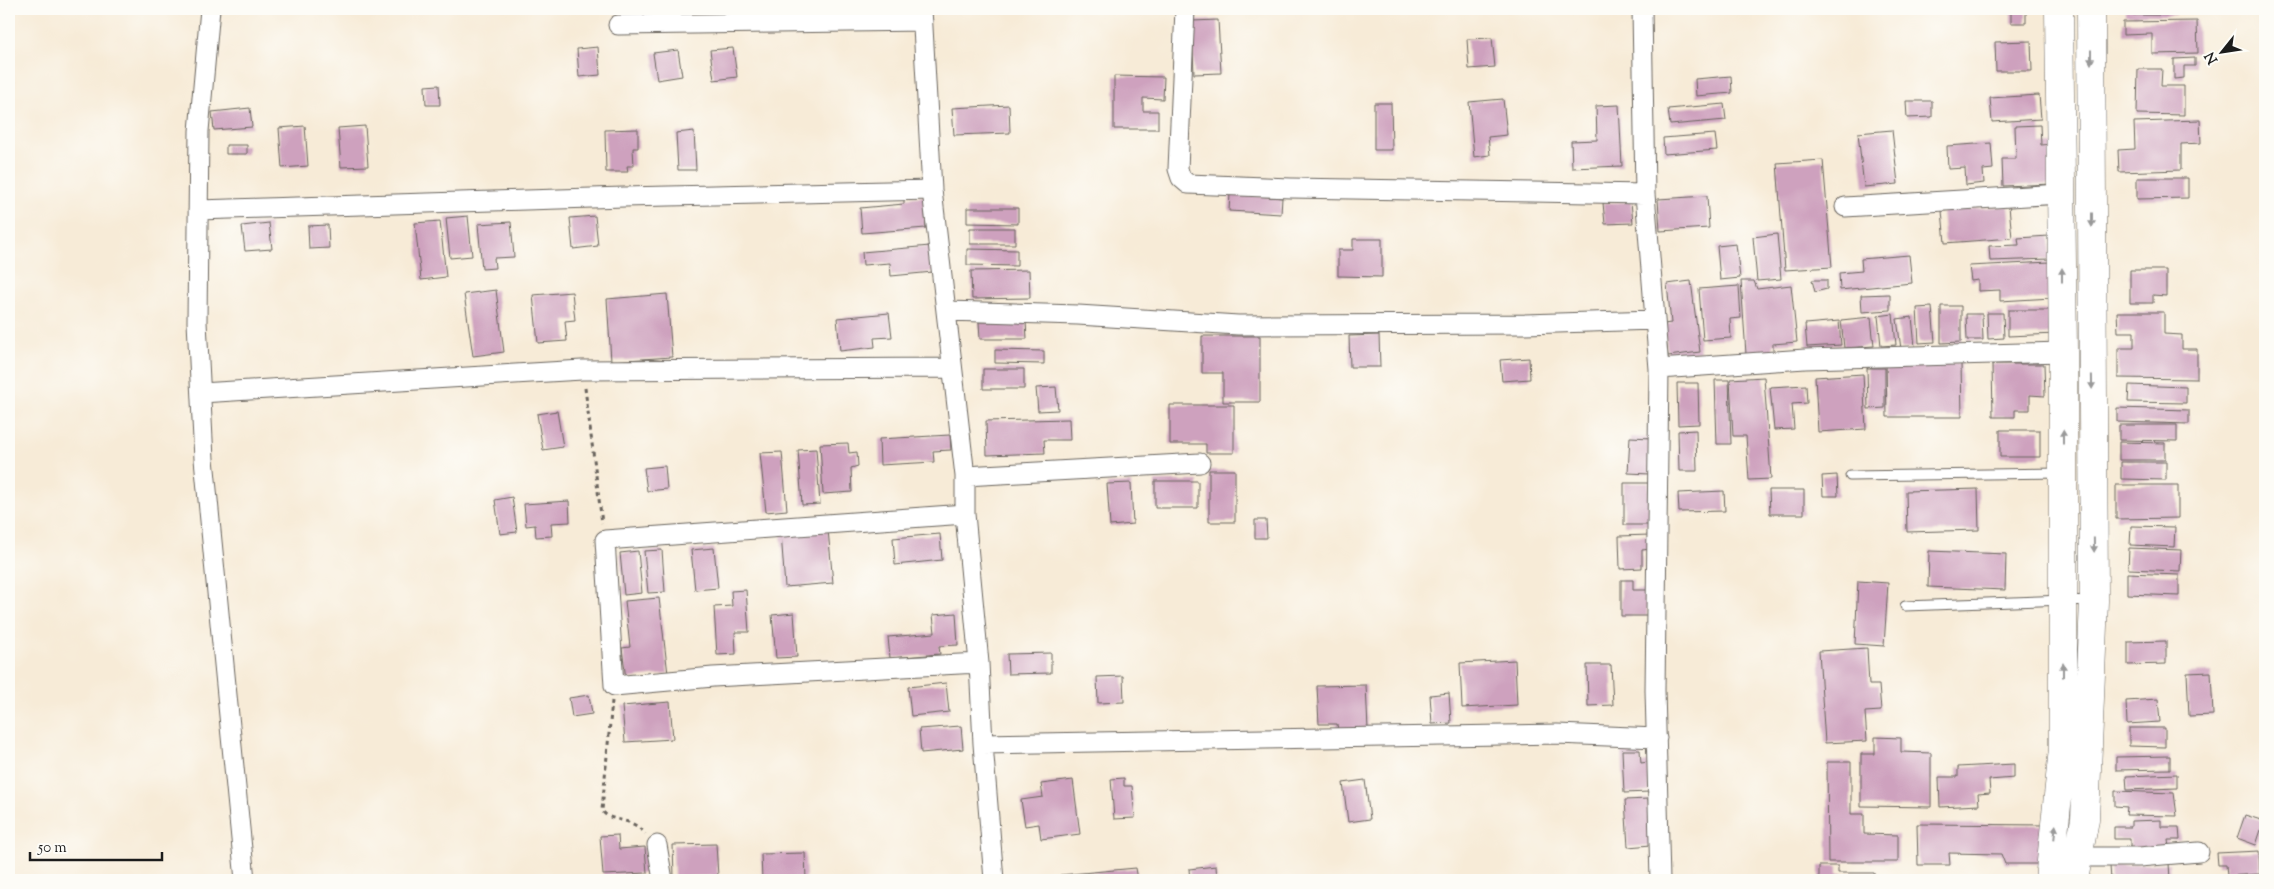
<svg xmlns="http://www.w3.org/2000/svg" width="2274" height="889" viewBox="0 0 2274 889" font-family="'Sorts Mill Goudy',serif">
<rect width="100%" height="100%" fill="#fdfcf7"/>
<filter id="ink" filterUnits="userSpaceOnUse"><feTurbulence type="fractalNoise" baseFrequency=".02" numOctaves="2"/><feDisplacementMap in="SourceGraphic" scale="10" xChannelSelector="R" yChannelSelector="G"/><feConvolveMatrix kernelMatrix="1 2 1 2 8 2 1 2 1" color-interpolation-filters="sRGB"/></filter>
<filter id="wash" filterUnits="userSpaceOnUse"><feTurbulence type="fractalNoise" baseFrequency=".0096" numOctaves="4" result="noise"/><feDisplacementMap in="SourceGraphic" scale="20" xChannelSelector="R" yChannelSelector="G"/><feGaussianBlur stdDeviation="1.12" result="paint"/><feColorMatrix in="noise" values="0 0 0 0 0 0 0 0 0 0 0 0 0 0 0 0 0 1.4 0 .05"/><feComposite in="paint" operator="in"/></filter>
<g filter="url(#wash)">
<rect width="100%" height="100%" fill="#f7ebd7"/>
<g id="blocks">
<path fill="#cea1be" d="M1942,9H1966V12H1942Z
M1988,9H2026V23H2011V11H1988Z
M2125,9H2176V15H2125Z
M1218,20L1221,73L1194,74L1192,21Z
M2197,21L2198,53L2152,54V34L2123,35V22Z
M1492,38L1495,67L1469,69L1467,39Z
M2031,41L2032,71H1996L1995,42Z
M598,47L600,75L579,77L577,49Z
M733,48L737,77L714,80L710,50Z
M678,50L682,76L657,80L653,53Z
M2195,58V66H2184V78L2174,79V59Z
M2138,69H2162L2161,86H2184V115L2137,114Z
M1114,76L1164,77L1163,99L1143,98V111H1158V129H1114Z
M1731,76L1732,93L1696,96L1695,79Z
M439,85L440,105H426L425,86Z
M2039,95L2041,119L1992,122L1990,98Z
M1503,99L1507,135L1488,137L1490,155L1474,157L1469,102Z
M1906,101H1932V117L1907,118Z
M1374,103H1391L1392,150H1374Z
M1724,104L1726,120L1670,125L1668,109Z
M1009,105L1010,133L954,135L952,108Z
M1619,105L1622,166L1572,168L1571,141L1597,140L1596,106Z
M250,108L252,127L214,130L212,112Z
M2200,120L2201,143L2181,144V170L2119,172L2118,150L2135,149L2134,122Z
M2040,125L2041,145L2053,144L2054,184L2003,186L2002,159H2016L2015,126Z
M305,126L308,166L282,168L279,128Z
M365,126L368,166L341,167L338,128Z
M638,129V148H633L634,166H627L628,172H606L605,130Z
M1892,130L1898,184L1864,187L1858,133Z
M694,131L696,170H678L676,133Z
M1715,134L1717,150L1664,154L1663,138Z
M1991,143L1993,169L1983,170L1984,183L1966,185L1965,168L1948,169L1947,146Z
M226,145H247V154H226Z
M1823,160L1832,267L1785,270L1777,163Z
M2137,178H2188V198L2137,199Z
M1230,194L1282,198L1281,214L1229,211Z
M924,196L926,228L862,233L860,208L904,204V198Z
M1707,196L1709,228L1660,231L1658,199Z
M1631,202L1633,223L1605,224L1603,203Z
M2009,206L2012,238L1945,243L1942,211Z
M967,208H1018V224L967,223Z
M468,216L472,256L450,258L446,218Z
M595,216L598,246L573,249L570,218Z
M440,221L446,277L421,280L415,223Z
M511,222L514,257L494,258L495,268L482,269L478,224Z
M269,223L272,249L245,251L242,226Z
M328,225L329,248L309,249L308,226Z
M970,228H1015V244H970Z
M1777,234L1781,279L1757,281L1753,237Z
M2049,236L2050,259L1990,261L1989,246L2019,245L2018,238Z
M1353,239H1382V277L1338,276V250H1353Z
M1736,244L1740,278L1720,280L1717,246Z
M930,246L933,272L891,276L890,263L863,265L862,252Z
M967,249L1017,250V266L967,265Z
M1909,255L1912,283L1840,290L1839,273L1862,271L1861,259Z
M2050,262L2052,298L2000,301V290L1978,291V280L1971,281L1969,266Z
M1029,270L1030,298L972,299L971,271Z
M2130,270H2166V296L2153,295V303H2130Z
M1812,280H1827V289L1815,292Z
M1691,281L1700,352L1668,356L1664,324L1671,323L1667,284Z
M1741,281H1754L1757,289L1791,285L1797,342L1773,344V353L1746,354Z
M1739,286L1741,318L1730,319L1731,338L1703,340L1699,289Z
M496,290L504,352L473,356L464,294Z
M572,292L575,320L565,321L567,341L538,343L533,295Z
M667,294L672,357L611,361L607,299Z
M1890,294V310L1862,312L1861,295Z
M1941,306H1961V342L1941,343Z
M1932,307L1935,342L1919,343L1917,308Z
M2008,310H2056L2057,334L2008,336Z
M2117,312H2164V334L2182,335V349H2197V379L2118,378V348H2134V332H2118Z
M889,313L892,337L874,338L875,347L840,351L837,318Z
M1987,313H2003L2004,338L1988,339Z
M1893,314L1896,345L1881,346L1878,316Z
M1966,314H1982L1983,340H1967Z
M1871,317L1874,346L1844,348L1841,320Z
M1912,317L1915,347L1901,349L1897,319Z
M1026,321L1027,339H980L979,322Z
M1839,321L1841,345L1807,347L1805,324Z
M1379,335L1380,367H1350L1349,336Z
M1202,336H1260V402H1223V373H1202Z
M995,350L1044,351V364L995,363Z
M1529,358L1530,379L1502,381L1500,360Z
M1886,363H1961L1962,417H1887Z
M1992,364H2044L2045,396L2030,395V410H2015V417H1993Z
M1867,368H1885V408L1868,409Z
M983,369H1024V389H983Z
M1863,374L1866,429L1818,432L1815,377Z
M1764,377L1771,479L1749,480L1746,436H1733L1730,379Z
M1715,380H1729L1731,444H1717Z
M1677,383H1698L1699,424L1678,425Z
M1806,385L1807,403L1792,404L1794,429L1774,430L1770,387Z
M2129,385L2186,387V403L2128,402Z
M1056,387L1058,410L1038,411L1036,388Z
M1170,405H1234V453H1206V444H1170Z
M2117,408L2189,410V424L2117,422Z
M557,411L563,447L543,450L537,414Z
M1069,419L1070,440H1044L1045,453L987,455L986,421Z
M2119,425H2177V441L2119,440Z
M1696,430L1697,471H1679L1678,431Z
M2000,430H2040V457H2000Z
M950,435L951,450L933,451L934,462L880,465L879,439Z
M1630,437L1651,438L1650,474L1628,473Z
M2119,442L2165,443V460H2119Z
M848,443L849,453L857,452L858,466L851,468L852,492L823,494L820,444Z
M816,449L820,504L802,505L798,450Z
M782,452L787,510L766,512L760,453Z
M2121,462H2166V480L2121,479Z
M665,466L667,489L647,491L644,468Z
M1209,470H1235V522H1209Z
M1837,475L1838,496H1823L1822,476Z
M1155,481H1198V508H1155Z
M1131,483L1133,524L1110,526L1107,484Z
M1624,483H1649L1650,525H1624Z
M2116,485H2178V518L2116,519Z
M1978,489L1979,530L1907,532L1906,491Z
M1769,490H1804V514H1770Z
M1724,491L1725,511L1679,512L1678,493Z
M512,497L517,532L500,534L495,500Z
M569,501L570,522L551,523L552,536L536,537L535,525L526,526L524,504Z
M1255,520H1266L1267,538H1255Z
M2131,526L2175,527L2174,547L2130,545Z
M828,530L833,583L785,587L781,533Z
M940,534L942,560L895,565L893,538Z
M1650,535L1651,549L1642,550V568L1620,569L1619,536Z
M714,548L718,588L695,590L691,550Z
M2129,548L2181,550L2180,571L2128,569Z
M662,550L665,592L648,593L644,551Z
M638,551L642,593L624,595L620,553Z
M1929,551L2006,554L2005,590L1928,587Z
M2127,573L2179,575V596L2127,594Z
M1621,580H1633V590H1647V616H1621Z
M1858,581L1888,583L1884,646L1855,644Z
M746,590L749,632H735L736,654L717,655L714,607L732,606L731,591Z
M659,598L668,674L626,679L622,648L630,647L625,601Z
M794,613L797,657L776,658L772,615Z
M956,613L958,645L939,646L940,654L890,658L888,637L935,633L933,615Z
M2166,641V664L2128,665V642Z
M1867,648L1869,685H1879L1881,711L1865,712L1867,741L1825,743L1819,651Z
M1051,653V673L1008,674L1007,654Z
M1515,660L1517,705L1462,708L1460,663Z
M1587,665H1611L1613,705L1588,706Z
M2211,672L2213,715L2189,716L2187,673Z
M1123,676L1124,702L1098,703L1097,677Z
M946,683L949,712L911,716L908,687Z
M1366,685L1368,730L1338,731L1337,724H1319L1317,686Z
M1449,693L1451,723L1432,724L1430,695Z
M589,695L592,714L572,717L569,698Z
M2158,699L2160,722L2127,724L2126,701Z
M670,702L673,739L625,742L622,706Z
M961,726L963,749L921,753L919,729Z
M2129,728H2165V747L2129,746Z
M1875,737L1901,738V752L1931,753V807L1861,806V754H1875Z
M1622,750H1640L1641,763L1648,762L1649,792L1624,793Z
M2170,756V769L2116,770V757Z
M1827,762H1851V814H1864V834L1898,835V862H1828Z
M2014,764V778L1989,780L1990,793L1978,794L1979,805L1940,807L1939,777H1958V767Z
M2177,774V788L2127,790L2126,776Z
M1124,778V786H1132L1135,818L1114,819L1111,779Z
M1073,780L1080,834L1041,839L1039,824L1025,826L1021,800L1043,797L1041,784Z
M1365,780L1370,819L1348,822L1343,783Z
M2115,791L2174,793L2177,816L2126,815L2127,807L2115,806Z
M1648,799L1651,845L1628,847L1625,800Z
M2245,815L2264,821L2256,845L2237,838Z
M2161,820V827H2179L2180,840H2168L2169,848H2130V839H2114V827H2131V821Z
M1917,824L2049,825L2050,864H2005L2001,854L1949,853L1950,865H1918Z
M618,835L619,849L645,847L647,873L603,875L600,836Z
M716,844L718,876L674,877L673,845Z
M2259,851L2260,874L2227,876L2226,865H2218L2217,853Z
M805,853L806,880H762L761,854Z
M2169,863L2170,880H2111L2110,866Z
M1216,866L1217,880H1190L1189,869Z
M1819,866H1838V873H1874V880H1819Z
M1136,868L1138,880H1060V875Z"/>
</g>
</g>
<g filter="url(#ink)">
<use href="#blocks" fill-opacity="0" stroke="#69645d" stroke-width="1"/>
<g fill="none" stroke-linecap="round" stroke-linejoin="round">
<defs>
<path id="lane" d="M1850,476L2060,473
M1905,606L2064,600L2092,601"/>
<path id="street" d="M210,9L199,131L197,322L204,459L245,880
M922,9L932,190L965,476V514L979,663L983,744L994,880
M1185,9L1178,169L1181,178L1188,184L1291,188L1645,194
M1642,9L1645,194L1659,369L1655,690L1660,880
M618,25L923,21
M1845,207L2061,194
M198,210L624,197L932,190
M947,311L1078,315L1238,325L1525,324L1655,320
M1659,369L1805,359L2063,352
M201,393L582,370L951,368
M965,476L1200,463
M965,514L605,540L614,686L713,677L979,663
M983,744L1557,734L1657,738
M657,845L663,880
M2078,857H2139L2199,852"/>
<path id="highway" d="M2049,880L2063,749V352L2059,9
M2074,880L2085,819L2094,601L2091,9"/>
</defs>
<use href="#lane" stroke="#69645d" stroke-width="11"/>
<use href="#street" stroke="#69645d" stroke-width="21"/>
<use href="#highway" stroke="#69645d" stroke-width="29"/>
<path stroke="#69645d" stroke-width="3" stroke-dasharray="4 4" stroke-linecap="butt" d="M585,388L602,523
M612,701L602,810C608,823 633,816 645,834"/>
<use href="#lane" stroke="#fff" stroke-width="9"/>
<use href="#street" stroke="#fff" stroke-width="19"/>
<use href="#highway" stroke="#fff" stroke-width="28"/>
</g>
<defs><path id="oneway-solid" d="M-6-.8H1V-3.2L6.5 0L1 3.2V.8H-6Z" transform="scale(1.25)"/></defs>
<g fill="#999">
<use href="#oneway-solid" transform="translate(2091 57) rotate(90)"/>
<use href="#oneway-solid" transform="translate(2092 220) rotate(90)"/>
<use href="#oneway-solid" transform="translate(2062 275) rotate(-90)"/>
<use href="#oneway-solid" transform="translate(2092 382) rotate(89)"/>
<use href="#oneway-solid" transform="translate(2063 437) rotate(-90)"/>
<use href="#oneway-solid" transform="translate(2094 545) rotate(89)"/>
<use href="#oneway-solid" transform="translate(2063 670) rotate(-90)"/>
<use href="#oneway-solid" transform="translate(2055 832) rotate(-84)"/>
</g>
</g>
<rect width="2274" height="889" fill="none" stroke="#fdfcf7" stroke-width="30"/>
<g transform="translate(2222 52) rotate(240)" stroke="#fdfcf7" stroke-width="4" paint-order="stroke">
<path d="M0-4L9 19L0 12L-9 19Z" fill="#1c1c1c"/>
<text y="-8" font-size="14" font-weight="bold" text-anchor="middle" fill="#1c1c1c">N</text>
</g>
<path d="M30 852v8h132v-8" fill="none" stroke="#1c1c1c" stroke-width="2.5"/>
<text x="38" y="852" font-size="15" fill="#1c1c1c" stroke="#fdfcf7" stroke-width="4" paint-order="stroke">50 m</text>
</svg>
